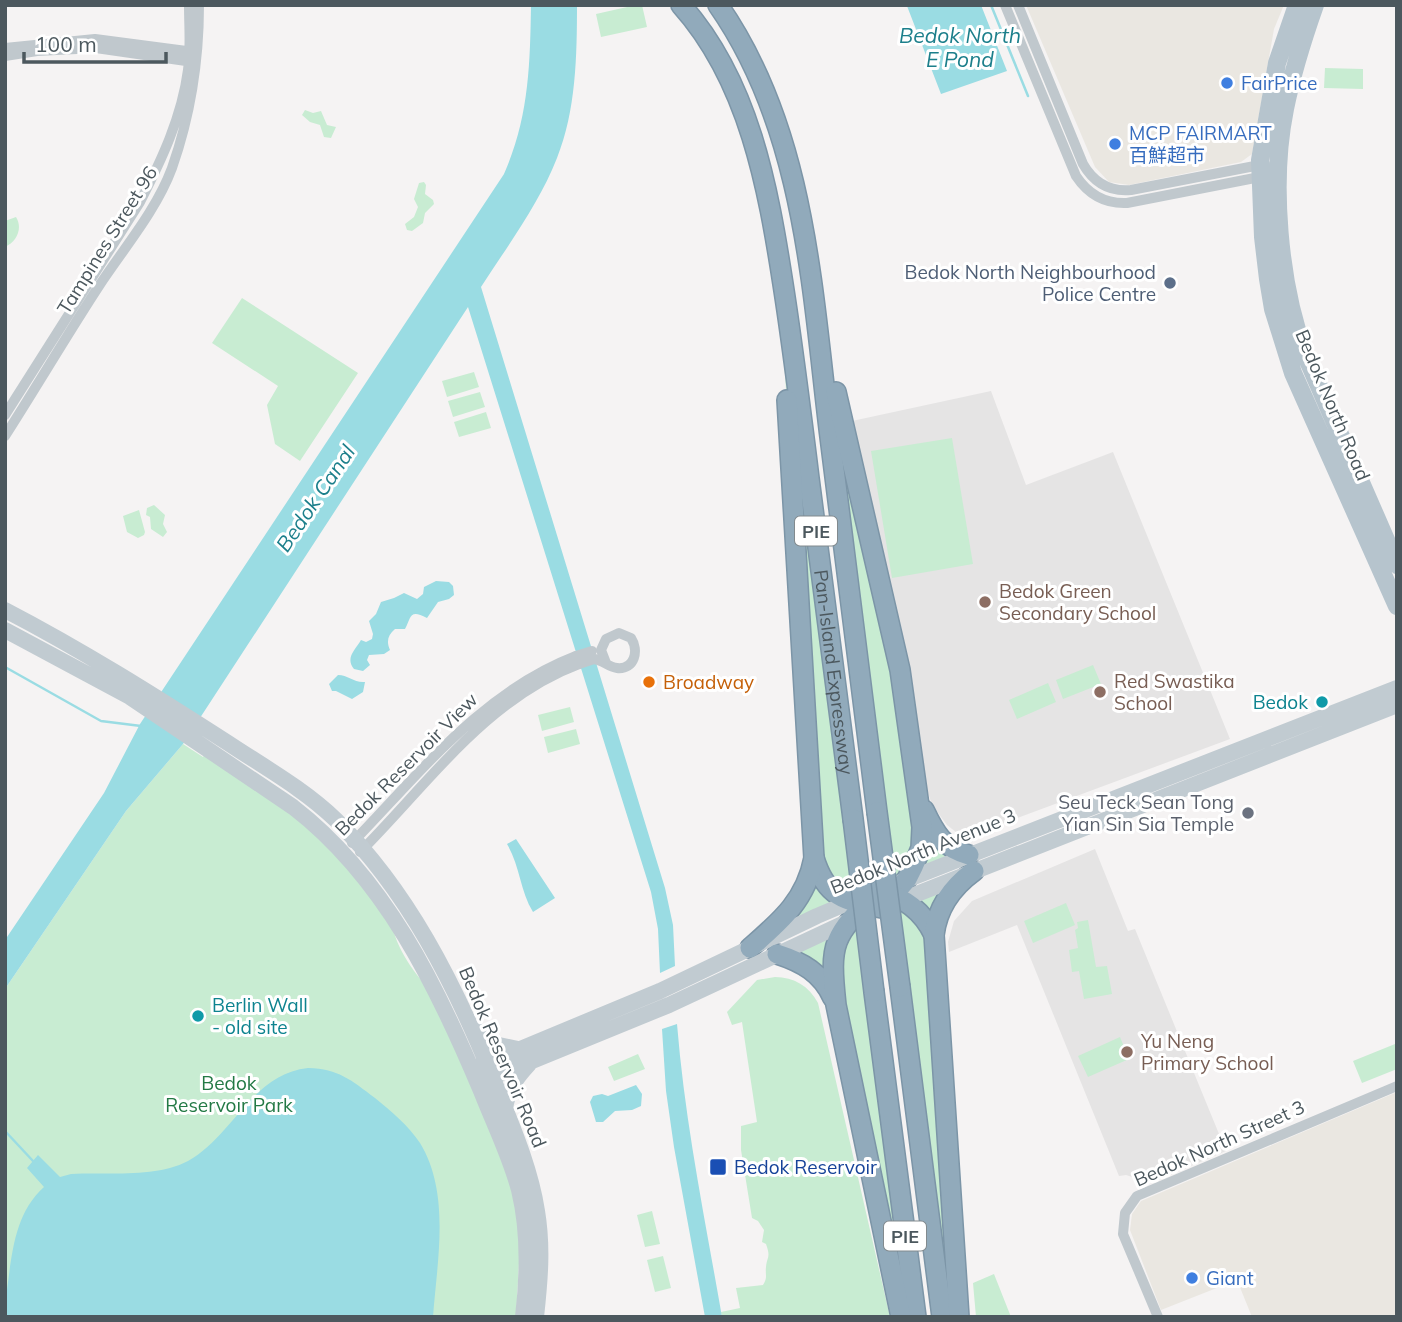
<svg xmlns="http://www.w3.org/2000/svg" width="1402" height="1322" viewBox="0 0 1402 1322" font-family="Mulish,'Noto Sans SC',sans-serif">
<rect width="100%" height="100%" fill="#f5f3f3"/>
<path fill="#eae7e1" d="M1026,5H1284L1274,29L1252,154L1241,162L1129,185L1109,182L1095,167Z
M1397,1092V1317H1252L1237,1280L1161,1310L1130,1230L1132,1214L1141,1201Z"/>
<path fill="#e5e4e4" d="M991,391L1026,485L1113,452L1230,739L969,836H961L947,825L932,805L927,790L902,637L852,421Z
M1095,849L1128,931L1135,929L1226,1151L1151,1183L1126,1175L1119,1176L1017,925L949,952L948,942L954,921L972,901Z"/>
<path fill="#c8ecd2" d="M636,5H642L647,27L601,37L596,14Z
M1325,68L1363,69V89L1324,88Z
M305,110L313,113L321,111L327,125L336,127L331,138L324,137L320,125L310,122L302,115Z
M424,182L426,185L425,194L433,200L434,204L425,213L423,223L412,231L407,230L405,224L414,217L418,207L414,199L419,183Z
M16,217C23,228 17,242 5,247V221Z
M777,247L861,889L850,901L773,928L810,880L797,566Z
M242,298L358,373L300,461L275,444L267,405L278,386L212,343Z
M831,370L918,797L958,852L886,879Z
M474,372L479,387L447,397L442,381Z
M480,392L485,407L453,417L448,401Z
M486,412L491,428L459,437L454,422Z
M952,438L973,564L892,578L871,451Z
M154,505L165,515L163,524L167,532L163,537L151,529L150,517L146,515L147,508Z
M139,510L145,532L144,535L138,538L127,532L123,516Z
M1093,665L1101,684L1063,699L1056,680Z
M1048,683L1056,702L1017,719L1009,700Z
M570,707L574,722L542,731L538,715Z
M576,729L580,744L548,753L544,737Z
M183,744L203,757L206,752L313,828L391,920C396,950 415,974 435,996L506,1161L521,1227L516,1317H5V989L126,811Z
M973,872L942,906L959,1317H942L890,914Z
M1066,903L1075,925L1033,943L1024,921Z
M1088,920L1096,967L1107,966L1112,994L1084,999L1079,971L1072,972L1069,950L1078,948L1075,930L1078,928L1077,922Z
M857,926L916,1317H901L836,1005L791,959L821,933Z
M775,977C794,977 809,986 818,1003L890,1317H722L721,1312L740,1308L736,1288L763,1285C768,1277 765,1275 766,1267C767,1256 771,1258 766,1244L762,1242L764,1230L758,1221L752,1218L741,1150V1126L757,1122L742,1022L732,1025L727,1012L757,980Z
M1120,1037L1129,1059L1088,1077L1078,1056Z
M1395,1044L1397,1069L1362,1083L1353,1061Z
M638,1054L645,1069L614,1081L608,1067Z
M652,1211L660,1244L645,1247L637,1215Z
M663,1256L671,1288L655,1292L647,1260Z
M994,1274L1011,1317H976L973,1283Z"/>
<path fill="#9adce3" d="M531,5H577C577,56 576,111 557,158C539,204 508,245 481,287L665,888L673,925L675,966L660,973L658,929L651,892L468,307L183,744L126,811L5,989V940L104,793L140,724L504,174C529,117 530,66 531,5Z
M981,5L1007,71L941,94L907,6Z
M436,581L449,582L453,586L454,595L449,599L438,602L427,618C409,608 411,618 405,629H395C388,635 386,641 390,650L384,654L369,655L367,660L370,665L363,671L354,669C345,658 355,650 361,640L366,642L372,639L373,634L369,621L376,614L381,602L394,598L404,593L417,599L423,594L424,587Z
M338,675C348,675 354,683 365,682L363,692L352,699L336,691H332L329,684Z
M516,839L555,898L533,912C520,891 520,866 507,844Z
M677,1024C685,1123 705,1219 722,1317H705L674,1147L666,1091L662,1029Z
M308,1068C339,1069 351,1080 375,1098C391,1111 408,1125 420,1143C451,1194 437,1261 433,1317H5V1303C12,1262 11,1217 44,1187L27,1168L38,1155L60,1177L71,1174C107,1172 156,1178 188,1161C233,1136 252,1074 308,1068Z
M636,1085L642,1094L641,1106L632,1110L615,1111L603,1122H596L590,1102L593,1096L602,1094L608,1096Z"/>
<g fill="none" stroke-linecap="round" stroke-linejoin="round">
<path stroke="#9adce3" stroke-width="2.5" d="M991,5L1028,96
M5,667L101,721L141,726
M5,1131L33,1161"/>
<defs>
<g id="motorway">
<path id="s1" d="M681,5C749,81 768,187 783,284C793,348 801,413 809,478C824,591 838,705 853,819"/>
<path d="M718,5C806,131 812,291 830,437C846,562 861,687 877,812"/>
<path d="M924,810C935,833 943,848 969,855"/>
<path d="M814,858C826,898 845,901 882,908L907,879L913,867L921,848L922,827L900,670L836,392"/>
<path d="M750,948C781,921 806,900 814,858L787,400"/>
<path d="M777,954C802,962 822,973 833,998"/>
<path d="M900,987L942,1317"/>
<path d="M874,992L916,1317"/>
<path d="M901,1317L836,1005C829,940 833,937 878,891C904,897 923,911 934,935"/>
<path d="M959,1317L934,935C937,909 952,887 974,871"/>
</g>
</defs>
<use href="#motorway" stroke="#7c95a7" stroke-width="22"/>
<path stroke="#c0c8cd" stroke-width="10" d="M1005,5L1076,176C1088,194 1105,204 1127,203L1265,176
M1018,5L1083,164C1094,183 1110,192 1131,190L1265,164
M5,48L95,39L194,52
M5,56L37,51L96,48L193,62
M5,415L140,202C161,161 182,117 188,70C191,49 189,27 189,5
M5,436C37,386 67,335 99,286C124,248 156,211 172,168C191,114 199,62 199,5
M594,659C603,660 608,667 617,668C635,670 639,650 631,638L619,633L606,639L601,650L606,663
M352,843C420,773 482,692 576,656
M360,852C427,785 487,698 579,664
M1158,1317L1123,1234L1125,1213L1137,1196L1397,1086"/>
<path stroke="#c1cbd1" stroke-width="16" d="M5,610C82,650 155,696 228,743C264,767 304,789 336,820C408,891 454,983 492,1076C509,1119 530,1165 537,1211C543,1247 540,1281 536,1317
M5,630L130,697L293,807C385,878 437,986 481,1091C494,1124 510,1156 519,1190C529,1231 528,1275 523,1317
M901,882L1397,688
M894,903L1397,705
M474,1028L494,1044L518,1049
M472,1069L660,991L817,916L857,899
M478,1083L669,1005L851,920
M505,1110C507,1090 516,1078 529,1064"/>
<path stroke="#b6c4cd" stroke-width="18" d="M1297,5L1277,63L1260,160L1263,237L1268,279L1273,309L1293,373L1397,606
M1315,5C1303,39 1292,74 1285,109C1270,183 1279,284 1305,354L1397,565"/>
<use href="#motorway" stroke="#91aabb" stroke-width="19"/>
<defs>
<path id="motorway-bridge" d="M877,812L900,987
M853,819L874,992"/>
</defs>
<use href="#motorway-bridge" stroke="#7c95a7" stroke-width="22" stroke-linecap="butt"/>
<path stroke="#c0c8cd" stroke-width="10" d="M576,656L592,651
M579,664L594,659"/>
<use href="#motorway-bridge" stroke="#91aabb" stroke-width="19"/>
</g>
<g fill="#3f7fe0" stroke="#fff" stroke-width="2.5">
<circle cx="1227" cy="83" r="7"/>
<circle cx="1115" cy="144" r="7"/>
<circle cx="1192" cy="1278" r="7"/>
</g>
<circle fill="#5c6f8a" stroke="#fff" stroke-width="2.5" cx="1170" cy="283" r="7"/>
<g fill="#8d6e63" stroke="#fff" stroke-width="2.5">
<circle cx="985" cy="602" r="7"/>
<circle cx="1100" cy="692" r="7"/>
<circle cx="1127" cy="1052" r="7"/>
</g>
<circle fill="#e8710a" stroke="#fff" stroke-width="2.5" cx="649" cy="682" r="7"/>
<g fill="#0f9aa8" stroke="#fff" stroke-width="2.5">
<circle cx="1322" cy="702" r="7"/>
<circle cx="198" cy="1016" r="7"/>
</g>
<circle fill="#6b7280" stroke="#fff" stroke-width="2.5" cx="1248" cy="813" r="7"/>
<rect fill="#1a4fb4" stroke="#fff" stroke-width="2.5" x="709" y="1158" width="18" height="18" rx="3.5"/>
<g text-anchor="middle" dominant-baseline="central" stroke-width="6" stroke-linejoin="round" paint-order="stroke">
<g fill="#fff" stroke="#828a8e" stroke-width="2">
<rect x="795" y="516.5" width="42" height="29" rx="5"/>
<rect x="884" y="1221.5" width="42" height="29" rx="5"/>
</g>
<g font-size="18" font-weight="bold" fill="#4c585e">
<text x="816" y="531">PIE</text>
<text x="905" y="1236">PIE</text>
</g>
<g font-size="19" fill="#366cbe" stroke="#fff" text-anchor="start">
<text x="1241" y="83">FairPrice</text>
<text x="1129" y="133">MCP FAIRMART<tspan x="1129" dy="22">百鮮超市</tspan></text>
<text x="1206" y="1278">Giant</text>
</g>
<g font-size="19" fill="#4c585e" stroke="#fff">
<text transform="translate(107 240) rotate(-58)">Tampines Street 96</text>
<text transform="translate(1333 405) rotate(67)">Bedok North Road</text>
<text stroke="none"><textPath href="#s1" startOffset="693">Pan-Island Expressway</textPath></text>
<text transform="translate(406 764) rotate(-45)">Bedok Reservoir View</text>
<text transform="translate(923 851) rotate(-22)">Bedok North Avenue 3</text>
<text transform="translate(503 1057) rotate(67)">Bedok Reservoir Road</text>
<text transform="translate(1219 1143) rotate(-24)">Bedok North Street 3</text>
</g>
<g font-size="19" fill="#4e5e75" stroke="#fff" text-anchor="end">
<text x="1156" y="272">Bedok North Neighbourhood<tspan x="1156" dy="22">Police Centre</tspan></text>
</g>
<g font-size="19" fill="#785e54" stroke="#fff" text-anchor="start">
<text x="999" y="591">Bedok Green<tspan x="999" dy="22">Secondary School</tspan></text>
<text x="1114" y="681">Red Swastika<tspan x="1114" dy="22">School</tspan></text>
<text x="1141" y="1041">Yu Neng<tspan x="1141" dy="22">Primary School</tspan></text>
</g>
<g font-size="19" fill="#c56008" stroke="#fff" text-anchor="start">
<text x="663" y="682">Broadway</text>
</g>
<g font-size="19" fill="#0d838f" stroke="#fff" text-anchor="end">
<text x="1308" y="702">Bedok</text>
<text x="212" y="1005" text-anchor="start">Berlin Wall<tspan x="212" dy="22">- old site</tspan></text>
</g>
<g font-size="19" fill="#5b616d" stroke="#fff" text-anchor="end">
<text x="1234" y="802">Seu Teck Sean Tong<tspan x="1234" dy="22">Yian Sin Sia Temple</tspan></text>
</g>
<g font-size="19" fill="#237945" stroke="#fff">
<text x="229" y="1083">Bedok<tspan x="229" dy="22">Reservoir Park</tspan></text>
</g>
<g font-size="19" fill="#164399" stroke="#fff" text-anchor="start">
<text x="734" y="1167">Bedok Reservoir</text>
</g>
<g font-size="21" font-style="italic" fill="#1c7f8b" stroke="#fff">
<text x="960" y="35">Bedok North<tspan x="960" dy="24">E Pond</tspan></text>
<text transform="translate(315 498) rotate(-56)">Bedok Canal</text>
</g>
</g>
<rect width="1402" height="1322" fill="none" stroke="#4c585e" stroke-width="14"/>
<path d="M24 52v10h142v-10" fill="none" stroke="#4c585e" stroke-width="3.5"/>
<text x="35" y="52" font-size="21" fill="#4c585e" stroke="#ffffff" stroke-width="5" paint-order="stroke">100 m</text>
</svg>
